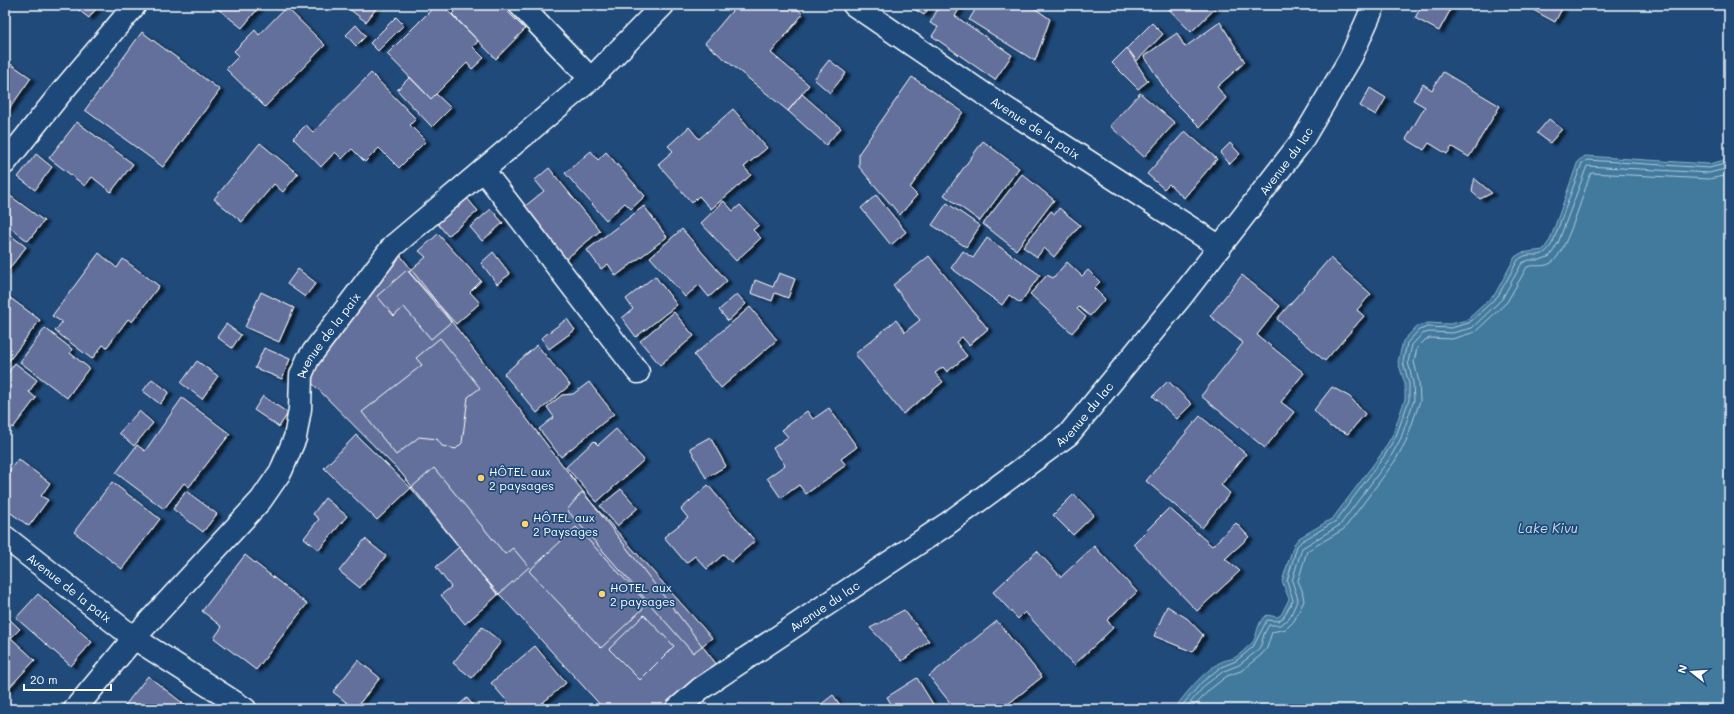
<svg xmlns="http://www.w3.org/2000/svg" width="1734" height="714" viewBox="0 0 1734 714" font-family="Mali,sans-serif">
<defs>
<filter id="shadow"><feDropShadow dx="4.5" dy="2.5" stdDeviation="1" flood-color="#0009"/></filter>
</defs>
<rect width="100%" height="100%" fill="#1f4a7a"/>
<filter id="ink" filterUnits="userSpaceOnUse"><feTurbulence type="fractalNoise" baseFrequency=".025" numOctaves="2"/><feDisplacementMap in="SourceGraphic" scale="8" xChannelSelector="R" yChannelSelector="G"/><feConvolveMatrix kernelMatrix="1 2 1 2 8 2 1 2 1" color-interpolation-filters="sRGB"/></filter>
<g filter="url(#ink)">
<path fill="#427a9e" stroke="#8eafc5" d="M1585,156L1709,164L1729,159V709H1174C1187,692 1201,674 1219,663C1224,660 1229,660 1234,658C1240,655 1246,648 1251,644C1259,636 1255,623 1267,615L1277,617L1281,615L1289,599L1282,581L1294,544L1299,538L1333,518L1382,453L1393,434L1405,399V384L1398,362L1403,341L1417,326L1428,323L1450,324L1467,320L1495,294L1515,257L1521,253L1543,250L1550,240L1578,161Z"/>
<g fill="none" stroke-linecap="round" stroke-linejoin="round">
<path stroke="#b3cad8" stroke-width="1" d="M1179,709L1202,682L1221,667L1236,661L1253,647L1267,620L1278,621L1283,618L1293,600L1287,581L1297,546L1302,541L1336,521L1385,455L1396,436L1409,400V383L1403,362L1407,343L1419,330L1428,327L1451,328L1469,323L1498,296L1518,260C1534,247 1539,266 1553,242L1582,163L1587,160L1709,168L1729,163
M1185,709L1205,685L1224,671L1239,665L1257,651L1261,645L1264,634L1269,625H1280L1289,619L1298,599L1292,581L1302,548L1340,525L1390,458L1401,438L1414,400L1413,383L1408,362L1412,345L1422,334L1429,332L1452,333L1472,328L1502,299L1522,263L1529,260H1540L1550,256L1558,243L1587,166L1709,173L1729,168
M1192,709L1209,690L1227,676L1241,671L1261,655L1267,648L1272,632L1286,629L1294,621L1304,601L1302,590L1298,581L1307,551L1344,529L1395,461L1406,441L1420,401L1419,382L1414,362L1417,348L1425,340L1430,338L1452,339L1475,332L1507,302L1527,267C1534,264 1543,268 1551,263C1567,253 1583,192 1591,173L1709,179L1729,175"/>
</g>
<path fill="#64709b" stroke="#fff" filter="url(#shadow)" d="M72,5H99L89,18Z
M213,5H261L242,28Z
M344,5H379L366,22Z
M436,5H442L478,41L473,47L484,58L472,69L467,63L431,99L387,54Z
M461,5H501L525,29L496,59L452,14Z
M737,5H793L803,14L771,53L809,85L788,111L705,43Z
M907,5H931L924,15Z
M940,5H962L955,16L1012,55L995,80L932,36L938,27L930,23Z
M978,5H1030L1050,19L1035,61L969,20Z
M1165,5H1219L1191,32Z
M1422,5H1453L1439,31L1415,18Z
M1524,5H1564L1555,22Z
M286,7L325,45L265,107L226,69L239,56L234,51L255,30L259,35Z
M396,17L404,25L378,51L370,43Z
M1220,22L1245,62L1217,87L1226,98L1200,127L1170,97L1144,56L1177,33L1185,47Z
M1152,23L1163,34L1137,61L1127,48Z
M356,25L366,36L356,46L346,35Z
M142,32L220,90L163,167L85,110Z
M1127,48L1148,81L1138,89L1112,63Z
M5,60L31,78L5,115Z
M829,60L846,73L830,93L814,79Z
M1443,72L1500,106L1469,157L1452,147L1447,154L1429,143L1424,150L1406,139L1425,107L1413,100L1423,84L1432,90Z
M371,73L416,119L410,125L426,141L399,168L379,148L365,162L352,149L342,159L335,152L321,167L293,138L306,125L313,132Z
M410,77L431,99L436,94L451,108L432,127L397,90Z
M912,77L963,112L910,188L917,195L900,215L859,167V153Z
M1370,88L1386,98L1376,115L1360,106Z
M1140,93L1175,123L1144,157L1110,126Z
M802,94L841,128L826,145L788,111Z
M733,109L767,148L744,167L751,175L711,209L699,196L692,203L658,164L673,151L668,146L689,127L699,139Z
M1549,119L1562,129L1550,143L1537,133Z
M77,122L133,164L111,192L92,177L85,186L49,158Z
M1185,131L1217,159L1184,198L1169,184L1164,189L1147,174Z
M983,141L1019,168L980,221L944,195Z
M260,143L298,174L283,192L274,184L242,222L214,199Z
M1230,143L1240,154L1230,164L1220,153Z
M591,151L598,160L606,152L645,196L631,209L625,203L606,220L565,173Z
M36,154L52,167L35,190L18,177Z
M549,168L600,231L561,263L519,211L544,191L535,180Z
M1022,174L1054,200L1016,250L983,224Z
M1474,178L1492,193L1480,199L1472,192Z
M5,192L44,221L28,241L5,224Z
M876,195L906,232L891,245L861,208Z
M466,197L478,211L448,236L437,223Z
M724,201L733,211L740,205L759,225L753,230L761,238L736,261L701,223Z
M947,203L980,226L966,247L932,225Z
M644,206L667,237L616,276L608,264L601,269L587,250Z
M1059,208L1080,225L1054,257L1044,248L1037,257L1023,247L1051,211L1055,214Z
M491,209L503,223L482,241L470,227Z
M682,229L727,281L709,297L699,285L685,297L650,257Z
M5,231L26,247L5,274Z
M438,234L481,281L470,292L480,303L456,324L409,272L426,257L419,251Z
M987,238L1040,275L1020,303L1009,295L1002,305L951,268L963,251L973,258Z
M394,247L724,674L679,709H604L480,573L402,474L304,375Z
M493,252L510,274L497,284L481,263Z
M99,253L117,268L123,259L159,286L132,322L128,319L107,347L103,345L92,359L55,331L62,322L52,316Z
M929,256L988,329L969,345L962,337L956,342L967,356L947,372L943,367L935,373L943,382L903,414L855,354L896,320L905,332L920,320L893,285Z
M1330,258L1371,294L1357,310L1364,316L1325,361L1277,319Z
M1067,262L1082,276L1088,270L1100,282L1094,288L1105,299L1090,316L1079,307L1077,309L1086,317L1072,333L1030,294L1047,275L1053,278Z
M298,269L316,283L305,297L287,284Z
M407,270L451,322L431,339L404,307L394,316L377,296Z
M779,273L795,279L788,298L775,293L772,301L751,293L755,280L773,287Z
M1242,275L1280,306L1257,335L1304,373L1281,402L1294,412L1265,448L1201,396L1243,343L1210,316Z
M655,276L677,305L636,337L622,318L633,309L626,299Z
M261,292L294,308L279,342L245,327Z
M5,294L40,320L5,366Z
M737,294L746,304L728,321L719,310Z
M750,307L777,340L721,388L694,355Z
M674,312L694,336L660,365L640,341Z
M567,319L575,330L549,349L541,338Z
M226,324L241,335L232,348L217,337Z
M45,328L72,349L70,353L89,368L67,398L20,362Z
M440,338L480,388L468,397L462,443L456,449L442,446L437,439L419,437L396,455L362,412L422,365L416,358Z
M537,345L570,385L537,413L504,374Z
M264,348L290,359L282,379L255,368Z
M197,361L218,376L202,399L181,383Z
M15,363L37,380L29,392L36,398L13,428L5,423V377Z
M152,379L169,392L160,404L143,391Z
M1168,381L1192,404L1177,419L1153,396Z
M589,382L614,414L561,457L539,429L554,417L547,407L562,395L573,394Z
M1332,387L1350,397L1365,414L1348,434L1329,426L1314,410Z
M263,396L288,413L279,427L254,410Z
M182,398L230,434L189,487L184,483L164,509L116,473L137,445L145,451Z
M829,408L857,447L841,459L846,465L806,494L799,485L781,498L767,478L785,465L773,448L788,437L782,430L807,411L813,419Z
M139,411L153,423L134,446L119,433Z
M1200,416L1246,454L1221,485L1230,493L1202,528L1146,481Z
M616,429L644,460L597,502L566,467L594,441L598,445Z
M356,435L411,488L377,520L324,468Z
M710,437L726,466L706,478L690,448Z
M18,459L50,483L41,496L48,500L29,526L5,509V477Z
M434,468L505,554L513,548L529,567L498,595L411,488Z
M112,482L160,519L122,569L74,532Z
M708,485L755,541L731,562L724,554L707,569L695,556L686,563L664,537L688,518L681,509Z
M621,489L638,508L617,526L600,506Z
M186,491L217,514L203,532L173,509Z
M582,492L712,638L693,653L567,510Z
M1074,494L1094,515L1073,535L1053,515Z
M325,498L347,516L319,550L304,538L319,519L313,514Z
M1169,508L1212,546L1236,523L1249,537L1225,559L1240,571L1197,611L1133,544Z
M576,527L648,604L601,648L529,571Z
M365,539L386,556L360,588L339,571Z
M1094,546L1137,592L1107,620L1113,628L1074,665L1025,612L1018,619L993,592L1037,551L1061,577Z
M459,547L498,595L465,624L441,595L451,587L436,567Z
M245,555L307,604L256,670L214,638L222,627L202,611Z
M38,594L92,642L71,666L16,618Z
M1167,606L1188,619L1203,635L1193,652L1154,636Z
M904,610L929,641L902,661L870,628Z
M5,615L20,629L11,638L35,660L5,692Z
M644,615L674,646L640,680L609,649Z
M997,621L1042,677L1002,709H955L929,676Z
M482,627L501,642L472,678L453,663Z
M535,646L566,683L540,705L543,709H514L491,683Z
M358,660L380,678L355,709L333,692Z
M148,676L185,705L182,709H122Z
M917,678L933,704L926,709H894L887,697Z
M833,695L843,709H815Z
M467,698L476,709H454Z
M933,704L935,709H926Z"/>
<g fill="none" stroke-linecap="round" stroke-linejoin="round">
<defs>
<g id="minor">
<path d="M520,5L591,79"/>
<path id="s1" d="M854,5L984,94L1220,247"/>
<path d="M5,163L60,94L135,5"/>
<path d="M483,170L638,372"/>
<path id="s2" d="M5,537L134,638L245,709"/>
<path id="s3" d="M75,709L134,638L261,500L281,471L295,438L300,409L301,375L308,359L393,246L591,79L663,5"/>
</g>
<g id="major">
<path id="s4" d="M677,709L700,689L947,524L1068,435L1181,297L1301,142L1351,57L1374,5"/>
</g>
</defs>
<use href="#minor" stroke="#fff" stroke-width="25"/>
<use href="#major" stroke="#fff" stroke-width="25"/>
<use href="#minor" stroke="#1f4a7a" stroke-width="22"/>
<use href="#major" stroke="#1f4a7a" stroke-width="22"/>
</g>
</g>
<g fill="#ffd166" stroke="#1f4a7a" stroke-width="1.5">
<circle cx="481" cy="478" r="4"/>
<circle cx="525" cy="524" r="4"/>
<circle cx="602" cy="594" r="4"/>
</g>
<g text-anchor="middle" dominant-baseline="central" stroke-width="3.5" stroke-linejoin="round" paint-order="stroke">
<g font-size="12" fill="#fff" stroke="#1f4a7a">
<text stroke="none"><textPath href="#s1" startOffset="219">Avenue de la paix</textPath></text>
<text stroke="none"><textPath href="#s4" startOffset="828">Avenue du lac</textPath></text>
<text stroke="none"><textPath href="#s3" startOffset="462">Avenue de la paix</textPath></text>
<text stroke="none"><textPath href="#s4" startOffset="504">Avenue du lac</textPath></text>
<text stroke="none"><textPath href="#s2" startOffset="82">Avenue de la paix</textPath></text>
<text stroke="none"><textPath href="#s4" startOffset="180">Avenue du lac</textPath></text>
</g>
<g font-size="12" fill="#fff" stroke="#1f4a7a" text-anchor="start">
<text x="489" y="471">HÔTEL aux<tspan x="489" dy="14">2 paysages</tspan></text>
<text x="533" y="517">HÔTEL aux<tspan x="533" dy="14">2 Paysages</tspan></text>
<text x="610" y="587">HOTEL aux<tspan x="610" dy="14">2 paysages</tspan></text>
</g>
<g font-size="13" font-style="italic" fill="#d0dee7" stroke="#1f4a7a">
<text x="1548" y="527">Lake Kivu</text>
</g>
</g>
<rect width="1734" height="714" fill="none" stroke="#1f4a7a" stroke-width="20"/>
<rect x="10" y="10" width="1714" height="694" fill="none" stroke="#fff" stroke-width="1.5" filter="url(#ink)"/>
<g transform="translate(1692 672) rotate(287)" stroke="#1f4a7a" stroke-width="3" paint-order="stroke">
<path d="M0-3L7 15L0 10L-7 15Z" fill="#ffffff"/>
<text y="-6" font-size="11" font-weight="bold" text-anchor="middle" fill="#ffffff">N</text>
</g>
<path d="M24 684v6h87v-6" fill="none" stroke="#ffffff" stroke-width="2"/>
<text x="30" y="684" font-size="12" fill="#ffffff" stroke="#1f4a7a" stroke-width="3" paint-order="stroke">20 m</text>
</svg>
